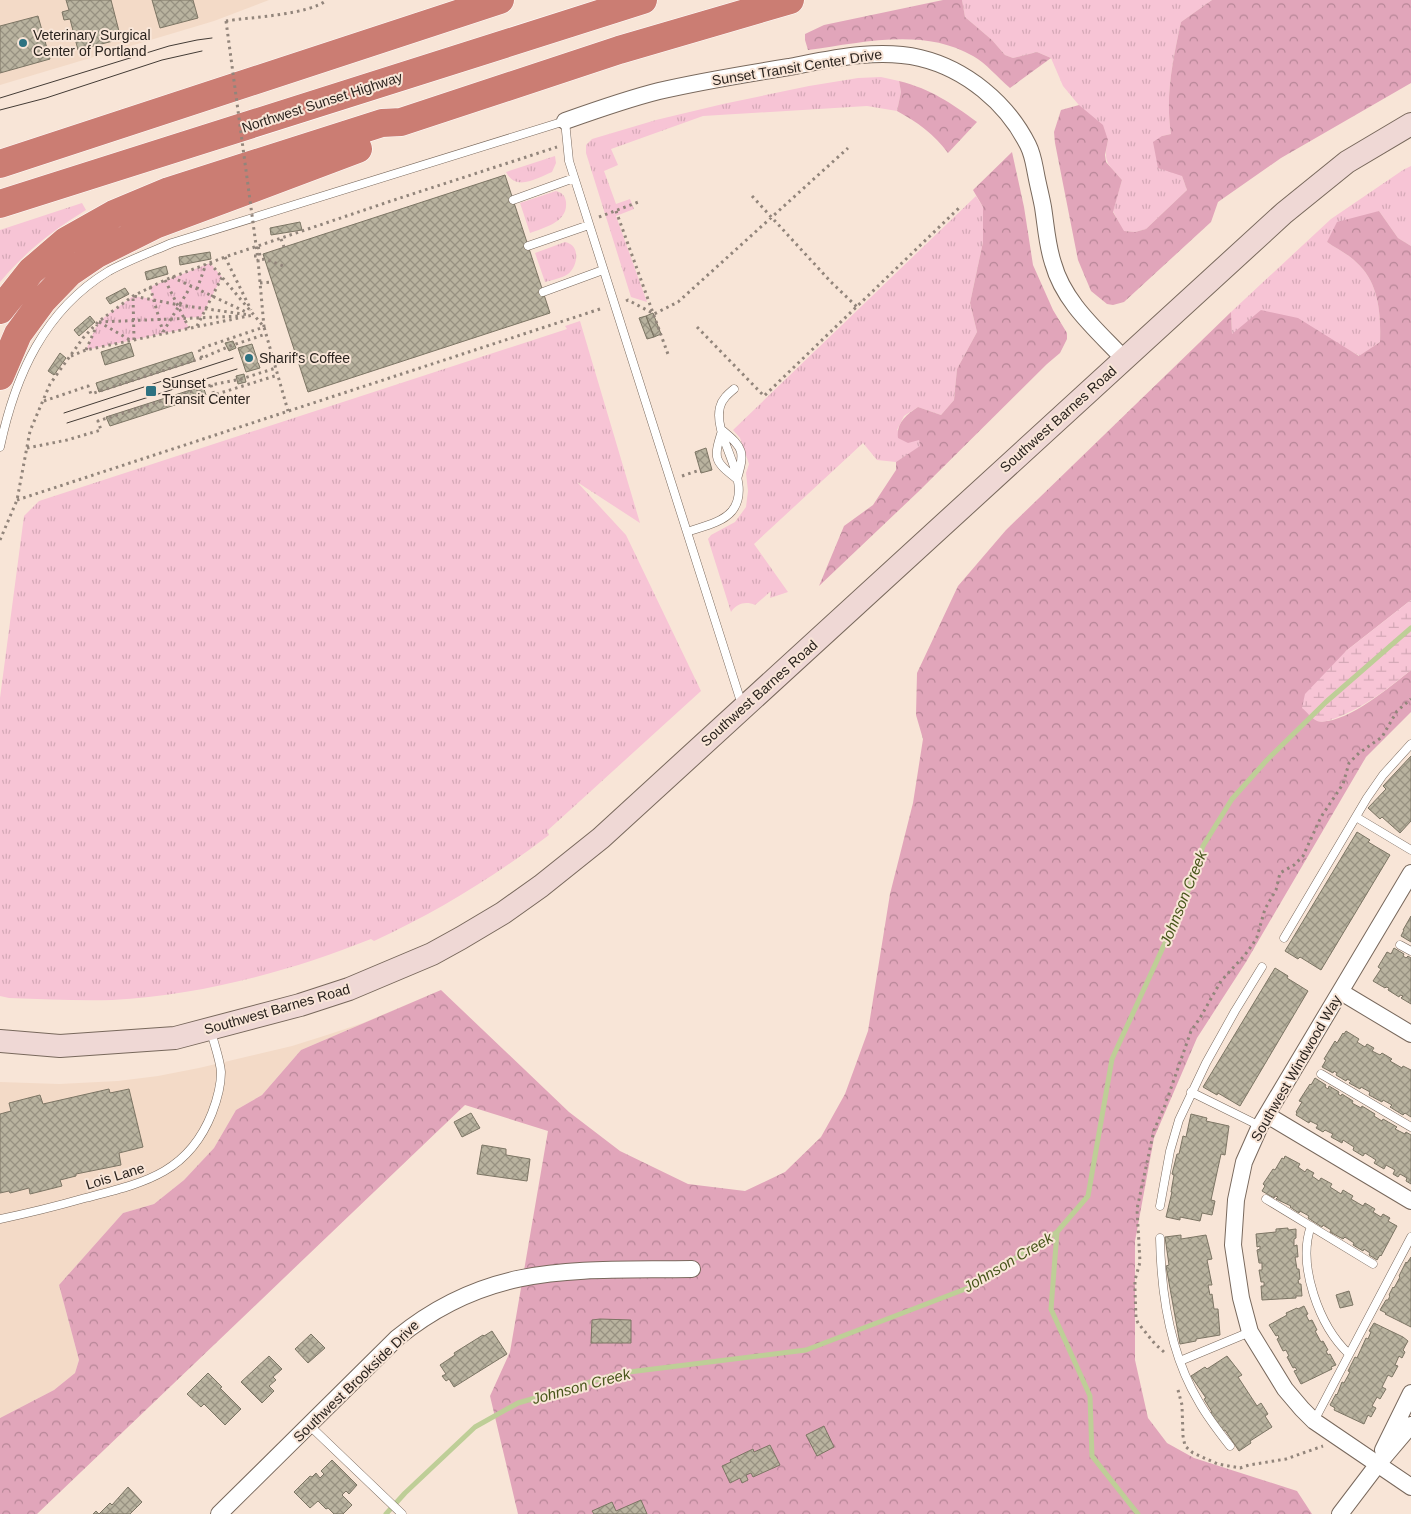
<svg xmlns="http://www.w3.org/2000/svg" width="1411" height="1514" viewBox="0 0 1411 1514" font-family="Helvetica,sans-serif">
<defs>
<pattern id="grass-tufts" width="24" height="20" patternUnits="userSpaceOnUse" patternTransform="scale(1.25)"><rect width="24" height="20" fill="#f7c4d5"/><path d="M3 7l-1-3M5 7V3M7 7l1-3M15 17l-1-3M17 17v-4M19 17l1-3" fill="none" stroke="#d4a8b6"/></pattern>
<pattern id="forest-crowns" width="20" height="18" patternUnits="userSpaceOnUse" patternTransform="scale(1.25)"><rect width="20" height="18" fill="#e1a5ba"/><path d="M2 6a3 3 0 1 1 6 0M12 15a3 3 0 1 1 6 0" fill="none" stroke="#b78697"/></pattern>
<pattern id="wetland-marsh" width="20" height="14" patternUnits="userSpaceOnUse" patternTransform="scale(1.25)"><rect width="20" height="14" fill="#f7c4d5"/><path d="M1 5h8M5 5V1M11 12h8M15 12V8" fill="none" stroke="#d4a8b6"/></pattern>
<pattern id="building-cross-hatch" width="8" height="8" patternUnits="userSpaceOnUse" patternTransform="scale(1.25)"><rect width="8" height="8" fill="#b9b39f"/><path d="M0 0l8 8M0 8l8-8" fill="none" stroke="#979181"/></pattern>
</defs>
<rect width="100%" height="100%" fill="#f8e5d7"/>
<path fill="#f3dac7" d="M0,0H269L214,21L0,85Z
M441,990L301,1050L262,1095L236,1110L214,1148L184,1180L154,1204L123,1213L59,1285L79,1360L75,1373L54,1390L0,1418V1082L59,1084L118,1081L158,1076L199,1068L292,1046L327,1035L363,1023Z"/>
<path fill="url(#grass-tufts)" d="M962,0H1212L1181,22C1173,59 1165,96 1171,134L1162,136L1182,176L1187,190L1146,229L1135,232L1123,231L1113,211L1122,180C1107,163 1103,163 1108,140L1063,86L1051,58L1037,52L1013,58L1005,55L992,40L965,17Z
M881,77L899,81L901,92L897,111L867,106L703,116L611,149L618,165L604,171L616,204L630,199L634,209L616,216L647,302L631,297L586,153V145L592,139L656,120L723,104L809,86L858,78Z
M555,156L556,163L552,172C537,178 516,192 506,172Z
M1411,166V246L1398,238L1379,211L1327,242C1337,249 1348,254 1356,262C1379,282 1381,314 1380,342L1360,356L1339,345L1232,334L1231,312L1331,219L1403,170Z
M556,191C562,193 565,195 566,202C568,222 545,227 530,233L520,203Z
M976,196L983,207V242L970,303L977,332L957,369L954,400L941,415L918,407L904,416L897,430L919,440L921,446L896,462L877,460L863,443L754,544L788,592L770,598L771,591L755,605C746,601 737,603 731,612L708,539L711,535L735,522L746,507L748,491L746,473L749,464L740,438L733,430Z
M82,203L86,210C52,231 26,251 0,282V230Z
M565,242C581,245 578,266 568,274C562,278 552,280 545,282L535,253Z
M210,263L222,277L201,317L184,318L189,328L86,350L98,322L133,296L153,299L150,287Z
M580,321L640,523L577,482L626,535L701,691L547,831L549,835C494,877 437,912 374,941L371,939C288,972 202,995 112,1000C78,1001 44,999 9,998L0,996V698L24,516L39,501L564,330L567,329L565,326Z"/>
<path fill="url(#forest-crowns)" d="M943,0H962L965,17L992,40L1005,55L1013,58L1037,52L1051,58L1010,88C998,78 986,63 973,56C923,27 861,43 808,50L805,40V34L824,25Z
M1212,0H1411V83L1281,158L1218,202L1211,222L1124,302L1113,305L1107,304L1091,291L1078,260L1055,143L1054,132L1061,110L1079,105L1103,125L1108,140L1105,155L1106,162L1122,180L1113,212L1124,231L1135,232L1146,229L1187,190L1182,176L1158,168L1153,142L1162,136L1171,134C1165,96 1173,59 1181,22Z
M899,81C931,89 951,103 977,122L948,153C934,134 917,122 897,111L901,92Z
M1012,152L1024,207L1033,265L1053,310L1067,333V339L1060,353L1047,364L918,492L819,586L844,526L873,505L896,470V462L920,446L919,440L908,443L898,438C896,423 906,415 918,407L941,415L954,400L957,369L977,332L970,303L983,242V207L973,190Z
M1379,211L1398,238L1411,246V600L1346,651L1317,721C1344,726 1390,687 1411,670V712L1366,757L1246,962L1197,1038L1154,1138L1135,1241V1360L1148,1418L1167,1443L1194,1458L1297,1491L1312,1514H518L490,1396L510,1352L548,1131L465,1105L37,1514H0V1418L54,1390L75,1373L79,1360L59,1285L123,1213L154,1204L184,1180L214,1148L236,1110L262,1095L301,1050L441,990L569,1112L620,1151L688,1184L745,1191L785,1172L821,1137L845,1094L868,1031L890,894L913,803L923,739L916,715L917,673L958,586L1006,530L1231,312L1232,334L1261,310L1298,318L1359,356L1380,342C1381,314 1379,282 1356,262C1348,254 1337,249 1327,242L1337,222Z"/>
<path fill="url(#wetland-marsh)" d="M1411,600V670C1387,689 1365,707 1336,718C1329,720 1324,723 1317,721C1311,718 1307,712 1302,708L1305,694L1346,651Z"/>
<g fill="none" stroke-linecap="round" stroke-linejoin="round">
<path stroke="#bece97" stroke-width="5" d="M1057,1232L1051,1309L1090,1396L1092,1456L1138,1514
M386,1514L405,1493L475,1427L518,1403L621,1373L806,1350L968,1288L1057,1232L1088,1196L1112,1059L1186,897L1203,846L1232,799L1267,760L1326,702L1411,628"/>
</g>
<path fill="url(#building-cross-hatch)" stroke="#7c7564" d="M66,0H111L121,39L78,50L70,19L64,20L62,12L69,10Z
M152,0H193L198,18L160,28Z
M38,16L50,59L0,73V26Z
M505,175L550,313L308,392L263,254Z
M300,222L302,230L271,235L270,228Z
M210,252L211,259L180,265L179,257Z
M166,266L168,274L147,280L145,272Z
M125,288L129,294L110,304L106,298Z
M653,313L661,334L654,337L646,316Z
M90,316L95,322L79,336L74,330Z
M646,316L654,337L647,339L639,318Z
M233,341L236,348L229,351L225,343Z
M130,343L134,356L105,365L101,352Z
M252,344L260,368L246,372L238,348Z
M192,352L195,361L99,392L96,383Z
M60,353L66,358L54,375L48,371Z
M244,374L246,382L238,384L236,376Z
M203,386L206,395L110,426L106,417Z
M706,448L712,470L701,473L695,452Z
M1411,756V821L1400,833L1382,817L1380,819L1368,808L1386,789L1383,786Z
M1357,832L1370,840L1368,842L1390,855L1321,970L1300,957L1298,959L1285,951Z
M1411,916V942L1401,936L1404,930H1403Z
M1394,948L1404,954L1403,956L1406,958L1408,956L1411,958V1004L1401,998L1403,996L1400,995L1399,997L1388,990L1389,988L1386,987L1385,988L1373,981L1381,969L1378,967L1387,952L1391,954Z
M1275,968L1288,976L1287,978L1308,991L1240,1106L1218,1093L1217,1095L1203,1087Z
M1346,1031L1359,1039L1357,1042L1365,1047L1367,1044L1374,1048L1372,1051L1380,1055L1382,1053L1392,1059L1390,1061L1402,1068L1403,1066L1411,1070V1117L1405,1113L1403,1115L1390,1107L1392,1105L1383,1100L1382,1102L1369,1095L1370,1092L1361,1087L1360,1089L1349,1083L1351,1081L1347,1079L1346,1081L1336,1075L1337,1073L1334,1071L1333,1073L1322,1067L1326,1060L1324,1059L1335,1041L1337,1043L1343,1033L1344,1034Z
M1315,1078L1326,1085L1325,1087L1328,1089L1329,1086L1339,1092L1338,1094L1341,1096L1342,1094L1353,1101L1352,1103L1361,1108L1362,1106L1375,1114L1374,1116L1382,1121L1383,1119L1397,1127L1395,1129L1405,1134L1406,1132L1411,1135V1184L1406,1181L1407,1178L1400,1174L1398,1177L1393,1174L1395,1170L1386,1165L1384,1169L1374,1163L1376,1160L1365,1153L1363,1156L1353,1150L1354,1147L1343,1140L1342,1143L1331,1137L1333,1134L1325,1130L1323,1132L1316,1128L1318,1125L1310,1121L1309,1123L1296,1115L1297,1113L1296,1112L1302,1102L1299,1101L1310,1084L1311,1085Z
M109,1089L110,1093L129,1089L143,1147L119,1153L121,1165L76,1174V1176L60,1180L62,1186L30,1194L29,1188L10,1193L9,1191L0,1193V1114L11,1111L9,1103L40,1095L43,1104Z
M471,1113L480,1128L462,1137L454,1122Z
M1191,1114L1207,1118L1206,1121L1229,1126L1225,1155L1221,1154L1211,1200L1215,1201L1212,1215L1202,1213L1200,1221L1180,1217V1220L1166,1217L1172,1192H1171L1174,1175L1172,1174L1177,1154H1179L1183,1136L1186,1137Z
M482,1145L506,1149V1155L530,1159L527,1181L477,1174Z
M1285,1156L1300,1164L1298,1167L1305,1172L1307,1169L1314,1173L1312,1176L1319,1181L1321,1178L1332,1184L1330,1187L1341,1194L1343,1190L1353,1196L1351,1199L1363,1206L1365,1203L1375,1209L1373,1212L1381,1217L1383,1214L1390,1218L1388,1221L1397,1226L1381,1256L1380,1255L1377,1260L1369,1255L1370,1253L1364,1249L1363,1251L1353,1245L1354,1243L1345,1237L1343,1239L1330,1232L1331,1230L1323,1225L1322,1227L1308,1218L1309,1216L1300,1211L1299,1213L1290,1207L1291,1206L1276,1199L1278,1197L1275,1196L1274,1198L1262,1191L1265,1186L1263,1184L1273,1169L1275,1170L1282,1158L1284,1159Z
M1288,1228V1230L1296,1229V1238L1294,1239V1246L1297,1245L1298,1257H1295L1297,1269H1299L1300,1279L1298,1280L1299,1284H1301L1302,1296H1296V1298L1262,1300L1261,1286H1264V1282H1261L1259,1270H1262V1263H1259L1257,1250L1260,1249V1246L1257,1247L1256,1234L1276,1232V1229Z
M1181,1235V1239L1206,1235L1212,1259L1207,1260L1212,1285H1208L1210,1295L1212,1294L1214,1309H1218L1220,1335L1196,1339V1341L1180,1344L1166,1266L1169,1265L1165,1237Z
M1411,1257V1327L1385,1314L1386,1313L1380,1310L1386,1300H1388L1390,1296L1389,1295L1393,1287L1394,1288L1400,1277L1399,1276L1406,1262L1407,1263Z
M1349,1291L1353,1305L1340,1308L1336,1295Z
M1304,1306L1308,1314L1306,1315L1309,1321L1312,1320L1317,1330L1315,1331L1321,1342L1323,1341L1328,1350L1326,1351L1328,1355L1330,1354L1336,1365L1331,1367L1332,1369L1301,1384L1294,1371L1297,1370L1295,1367L1293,1368L1287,1357L1289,1356L1286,1350L1283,1351L1277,1339L1279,1338L1278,1335L1276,1336L1269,1325L1287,1315L1286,1313L1297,1308L1298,1309Z
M600,1319L631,1320V1343H591L592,1320Z
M1374,1323L1403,1337L1408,1341L1403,1350L1405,1352L1402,1358L1399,1356L1395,1365L1398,1366L1392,1377L1388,1375L1382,1387L1386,1389L1380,1399L1377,1397L1372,1406L1376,1408L1371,1417L1368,1415L1364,1424L1334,1410L1335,1408L1330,1405L1336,1394L1337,1395L1342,1382L1344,1383L1350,1372L1348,1371L1355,1357L1357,1358L1366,1338L1368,1339L1371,1332L1369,1331Z
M492,1331L507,1354L454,1387L449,1379L446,1381L442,1376L446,1374L440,1365L455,1355L454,1353L483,1335L484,1336Z
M311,1334L325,1348L308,1363L295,1349Z
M269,1356L282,1369L273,1377L276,1380L269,1386L274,1391L262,1403L241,1382Z
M1227,1356L1242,1375L1238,1377L1257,1406L1261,1403L1268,1414L1265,1416L1272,1427L1250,1441L1251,1443L1239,1451L1225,1430L1222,1431L1210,1413L1212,1412L1204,1399L1206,1398L1191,1376L1205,1367L1207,1369Z
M208,1373L222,1387L220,1388L241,1409L225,1425L204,1404L201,1407L187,1394Z
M824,1426L834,1447L817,1456L806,1435Z
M770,1445L780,1465L753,1477L751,1473L746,1475L748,1480L742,1483L740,1478L730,1483L722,1466L731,1462L730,1460L753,1449L754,1452Z
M332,1460L357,1485L349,1494L346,1491L342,1495L352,1505L343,1514H334L328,1508L326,1509L318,1501L310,1508L294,1492L310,1476L312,1477L316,1473L320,1478L324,1474L321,1471Z
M128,1487L142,1502L130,1514H93L96,1511L99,1514L110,1503L112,1505Z
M641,1500L647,1514H594L592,1511L612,1502L616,1511Z"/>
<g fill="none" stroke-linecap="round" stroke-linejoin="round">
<defs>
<path id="service" d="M513,200L574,178
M528,246L589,225
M543,292L603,270
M722,430C744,448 745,452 737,479
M722,431C713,459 714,461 737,479
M0,447C15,376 44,310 109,271C129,260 151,252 172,243L565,121L569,161L742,705
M687,532C701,527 722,523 732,511C755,482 712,438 720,407C722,399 728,394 734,389
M1356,817L1411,850
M1284,938L1367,798L1383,775L1411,744
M1400,945L1411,951
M1321,1074L1411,1127
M1191,1092L1260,1126
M1266,1199L1373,1264
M1160,1206L1170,1151L1179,1120L1206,1063L1235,1011L1262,967
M0,1219C29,1213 57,1206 85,1198C143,1183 188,1174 212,1113C217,1100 221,1085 221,1072C220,1059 214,1044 211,1031
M1311,1226C1297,1265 1319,1326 1349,1354
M1160,1238C1161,1293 1170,1354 1199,1402C1208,1418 1219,1432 1230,1446
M1180,1361L1250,1332
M1314,1421L1411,1237
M309,1425L402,1514"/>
<path id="minor" d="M565,121C596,110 627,99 659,91C702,81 745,74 789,67C831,59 877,48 920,58C966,69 1007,103 1028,145C1033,155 1034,164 1036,174C1038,185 1041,196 1043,207C1046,226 1047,245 1053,263C1064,303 1097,330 1124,359
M1411,873L1260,1126L1244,1162L1236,1200L1233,1245L1241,1298L1250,1332L1285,1389L1302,1409L1314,1421L1411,1487
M1341,992L1411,1034
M1267,1115L1411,1201
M1383,1450L1411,1393
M219,1514L397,1338C491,1261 578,1271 692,1269
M1340,1514L1378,1464L1411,1425"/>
<path id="secondary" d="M0,1041L60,1046L175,1038L300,1005L349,989L432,954L461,938L503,913L541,886L601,838L1284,213L1347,162L1411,124"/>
<path id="motorway" d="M0,164L500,0
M0,204L643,0
M0,310L31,271L66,241L114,214L169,191L382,123L401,122L619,50L790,0
M0,376L18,334L43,300L69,273L97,254L155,225L358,149"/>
</defs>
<use href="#service" stroke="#78685c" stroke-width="9"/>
<use href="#minor" stroke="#78685c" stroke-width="18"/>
<use href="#secondary" stroke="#78685c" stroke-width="24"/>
<use href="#motorway" stroke="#fff" stroke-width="29"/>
<path stroke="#92857b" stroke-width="3" stroke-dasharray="2.5 4" stroke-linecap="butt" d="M226,21C251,17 308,15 327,0
M752,196L831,282L857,307
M616,211L669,357
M599,217L641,201
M281,239L284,247
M254,256H260L258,245
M225,257L251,310
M210,263L264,327L288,411
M172,277L248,313
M165,280L189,328
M260,283L273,282
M150,287L163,332
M197,289L206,264
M626,301L628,300L654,314L678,302L848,148
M99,322L242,316
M99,322L130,340
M197,326L222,277
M697,327L764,396L961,206
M163,332L191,286
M134,340L133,296L179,305L250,315
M86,350L97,325
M71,356L86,350L253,315
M202,358L199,349L264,327L258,260L265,259L286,267
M211,385L214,395L278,375
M44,401L88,386L91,394L202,358L230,346L266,334
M27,448L67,440L101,430L98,421L211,385L241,379L276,368
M682,476L700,470
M17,500L603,308
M0,540L17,500L30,431L50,384L83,338L98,322L133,296L165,280L225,257L391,201L557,147
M1164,1352L1155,1344L1138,1323L1136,1318L1135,1290V1280L1140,1262L1137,1209L1154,1130L1164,1108L1191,1031L1200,1018L1221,981L1244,956L1253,944L1257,937L1265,909L1276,890L1280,873L1294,865L1303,856L1321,817L1343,784L1349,763L1359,753L1382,737L1397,711L1411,699
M1178,1390L1182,1405L1183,1436L1185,1446L1193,1453L1218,1464L1240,1468L1249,1465L1286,1459L1323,1446"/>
<use href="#service" stroke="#fff" stroke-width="8"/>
<use href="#minor" stroke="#fff" stroke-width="16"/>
<use href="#secondary" stroke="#efd8d5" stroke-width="22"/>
<use href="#motorway" stroke="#cb7d73" stroke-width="28"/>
<path stroke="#433b35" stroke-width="1" d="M0,98L169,46L197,40L212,38
M0,110L46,98L162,60L202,51
M64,413L233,358
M67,423L237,369"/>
<path stroke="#92857b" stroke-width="3" stroke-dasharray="2.5 4" stroke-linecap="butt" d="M226,21L258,260"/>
</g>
<g fill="#2d7281" stroke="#f8e5d7" stroke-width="2">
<circle cx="23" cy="43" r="5"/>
<circle cx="249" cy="358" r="5"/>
<rect x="145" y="385" width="12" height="12" rx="2.5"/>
</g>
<g text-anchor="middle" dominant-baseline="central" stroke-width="4" stroke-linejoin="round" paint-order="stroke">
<g font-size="14" fill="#2a231e" stroke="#f8e5d7" text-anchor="start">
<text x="33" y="35">Veterinary Surgical<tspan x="33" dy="16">Center of Portland</tspan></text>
<text x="259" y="358">Sharif's Coffee</text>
<text x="162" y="383">Sunset<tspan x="162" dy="16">Transit Center</tspan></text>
</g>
<g font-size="14" fill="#2a231e" stroke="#f8e5d7">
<text transform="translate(797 67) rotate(-9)">Sunset Transit Center Drive</text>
<text transform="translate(322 102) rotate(-18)">Northwest Sunset Highway</text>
<text transform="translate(1058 419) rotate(-42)">Southwest Barnes Road</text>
<text transform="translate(759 693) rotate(-42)">Southwest Barnes Road</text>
<text transform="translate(277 1009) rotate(-16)">Southwest Barnes Road</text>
<text transform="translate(1296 1068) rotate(-60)">Southwest Windwood Way</text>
<text transform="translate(115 1176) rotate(-17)">Lois Lane</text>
<text transform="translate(356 1381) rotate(-44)">Southwest Brookside Drive</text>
</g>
<g font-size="15" font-style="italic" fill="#47551a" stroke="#f8e5d7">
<text transform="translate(1183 898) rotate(-68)">Johnson Creek</text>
<text transform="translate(1008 1262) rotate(-31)">Johnson Creek</text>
<text transform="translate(581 1386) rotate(-15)">Johnson Creek</text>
</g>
</g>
</svg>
